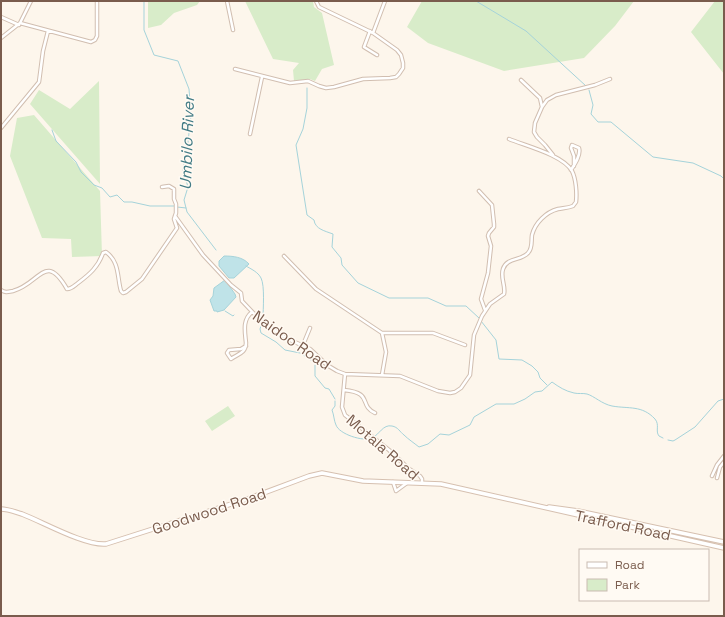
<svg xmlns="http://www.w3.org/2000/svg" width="725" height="617" viewBox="0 0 725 617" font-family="'Space Grotesk',sans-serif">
<rect width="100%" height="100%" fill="#fdf6ec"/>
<path fill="#d8ecc9" d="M148,1H200L197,5L174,13L161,25L148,28Z
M245,1H313L314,7L322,13L334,65L322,69L315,81L310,79L294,81L293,70L299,63L273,59Z
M422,1H634L615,26L584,58L504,71L428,43L407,27Z
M715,1H724V74L691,32Z
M99,81L100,184L30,104L39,90L70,109Z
M34,115L100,191L102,256L72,257L71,239L42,238L10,156L17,118Z
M228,406L235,416L212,431L205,421Z"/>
<path fill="#bfe3e8" stroke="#a5d3da" d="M224,256C233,256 243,257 249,264L234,278H229L219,266V261Z
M225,280L235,294L236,297L224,310L217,312V311H214L210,300L213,296L214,288Z"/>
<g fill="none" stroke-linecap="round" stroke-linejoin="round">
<path stroke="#a5d3da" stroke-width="1" d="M144,1V30L154,55L178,61L189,89L191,115L188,142L183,170L188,187L184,200L187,212L216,250
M476,1L526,31L586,86
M307,88V108L303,129L296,145L307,215L314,220C315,229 325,231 333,234L332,247L341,258L342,265L358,283L389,298H428L446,306H466L479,318
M589,90L593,105L591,114L598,122H611L653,157L693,163L721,176L724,179
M52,130L56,141L76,162L81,172L94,185L102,188L110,197L117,195L124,202H132L150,206H174
M177,207L186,208
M246,266C251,269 258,272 261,278C265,286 263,309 263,319
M225,311L233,316L234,315
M481,321L496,340L499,359L522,360L532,366L538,372L540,378L547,385
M261,326L260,329L261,333L276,342L285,350L300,353L314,362
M315,365V376L325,388L329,389L335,399
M335,401V406L332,410C334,415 334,421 336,425C339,434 363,442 372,438C379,435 383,424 392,426C398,427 400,432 404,435C408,439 414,443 419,447L428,444L440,434L449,435L470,425L474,417L496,404H514L525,399L535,392L542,391L552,382C559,387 565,391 574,393C578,394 583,393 587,394C594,396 602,404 612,406C629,409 642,405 655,419C660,425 655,431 659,436L663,438
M668,440L673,441L675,440L695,427L718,401L724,399"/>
<defs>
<path id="street" d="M227,1L233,30
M1,17L19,25
M20,23L91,42L95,40L97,36V1
M370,31L364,47L377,55
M373,33L385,1
M1,38L20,23L31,1
M235,69L290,83L308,81L319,86L326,88L334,87L363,79L390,78L396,77L399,74L403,68V63L401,55L397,50L373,33L319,7L316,1
M521,80L540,98L542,107
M1,128L39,82L43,51L48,31
M250,134L262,77
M553,155L545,145L537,137L534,132L535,123L542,107L547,100L556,95L595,85L610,79
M571,170C575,164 581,155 579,148L572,145L571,148L574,156V166
M479,191L492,205L494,224V227L489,233L488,236L491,246L488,273L481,299L485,310
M175,216L203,255L231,285L241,293L242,301L261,321L286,338L310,349L327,365L337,371L345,374L400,376L438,391L450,393L455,392L461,388L470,375L474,335L482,316L490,304L504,294C506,286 500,278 503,269C507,257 521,261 528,253C533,248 531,241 532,235C535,223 546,212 558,209C563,208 568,208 573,206L576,202C577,193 576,179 572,171C563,155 526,146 509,139
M284,256L316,289L382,333L386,352L382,375
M1,290C5,293 8,292 13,291C40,284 45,251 67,289C72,289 74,286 78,283C90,274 98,267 103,253L106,252C120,262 117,278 121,291L123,293L126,292L142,279L177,228L174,219L176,213V204L174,199V189L169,186L162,187
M382,333H433L465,345
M303,345L310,328
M246,346L241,349L229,350L227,353L231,359C238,354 246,353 246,343C245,332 242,320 252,312
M345,374L342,407L345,415L389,450L408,468L420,476L422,479V483
M344,390C374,393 358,405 375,413
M712,476L717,465L724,456
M717,478L720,467L724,462
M393,482L396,491L407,483"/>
<path id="secondary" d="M549,507L578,511L724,542
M1,509C8,509 15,512 22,514C43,522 85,546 106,544L250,498L309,476L322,473L363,481L441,484L724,548"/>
</defs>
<use href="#street" stroke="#d1beb0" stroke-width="4.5"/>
<use href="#secondary" stroke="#d6c0b0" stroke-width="5.5"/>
<use href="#street" stroke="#fff" stroke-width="2.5"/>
<use href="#secondary" stroke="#fff" stroke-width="3.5"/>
</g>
<g text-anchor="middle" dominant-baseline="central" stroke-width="3" stroke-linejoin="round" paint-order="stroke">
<g font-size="15" fill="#7a5c4d" stroke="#fffaf3">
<text transform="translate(292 340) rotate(35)">Naidoo Road</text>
<text transform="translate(383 447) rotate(41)">Motala Road</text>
<text transform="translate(209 511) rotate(-18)">Goodwood Road</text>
<text transform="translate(623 525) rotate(12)">Trafford Road</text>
</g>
<g font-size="16" font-style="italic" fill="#437c86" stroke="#fffaf3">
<text transform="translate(187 143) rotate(-88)">Umbilo River</text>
</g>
</g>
<rect width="725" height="617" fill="none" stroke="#7a5c4d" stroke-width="4"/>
<rect x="579" y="549" width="130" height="52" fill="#fffaf3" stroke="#cabbb1"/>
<rect x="587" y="562" width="20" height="6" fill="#ffffff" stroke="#cabbb1"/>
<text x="615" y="569" font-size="12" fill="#7a5c4d">Road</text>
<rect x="587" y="579" width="20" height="12" fill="#d8ecc9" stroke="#cabbb1"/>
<text x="615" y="589" font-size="12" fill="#7a5c4d">Park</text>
</svg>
